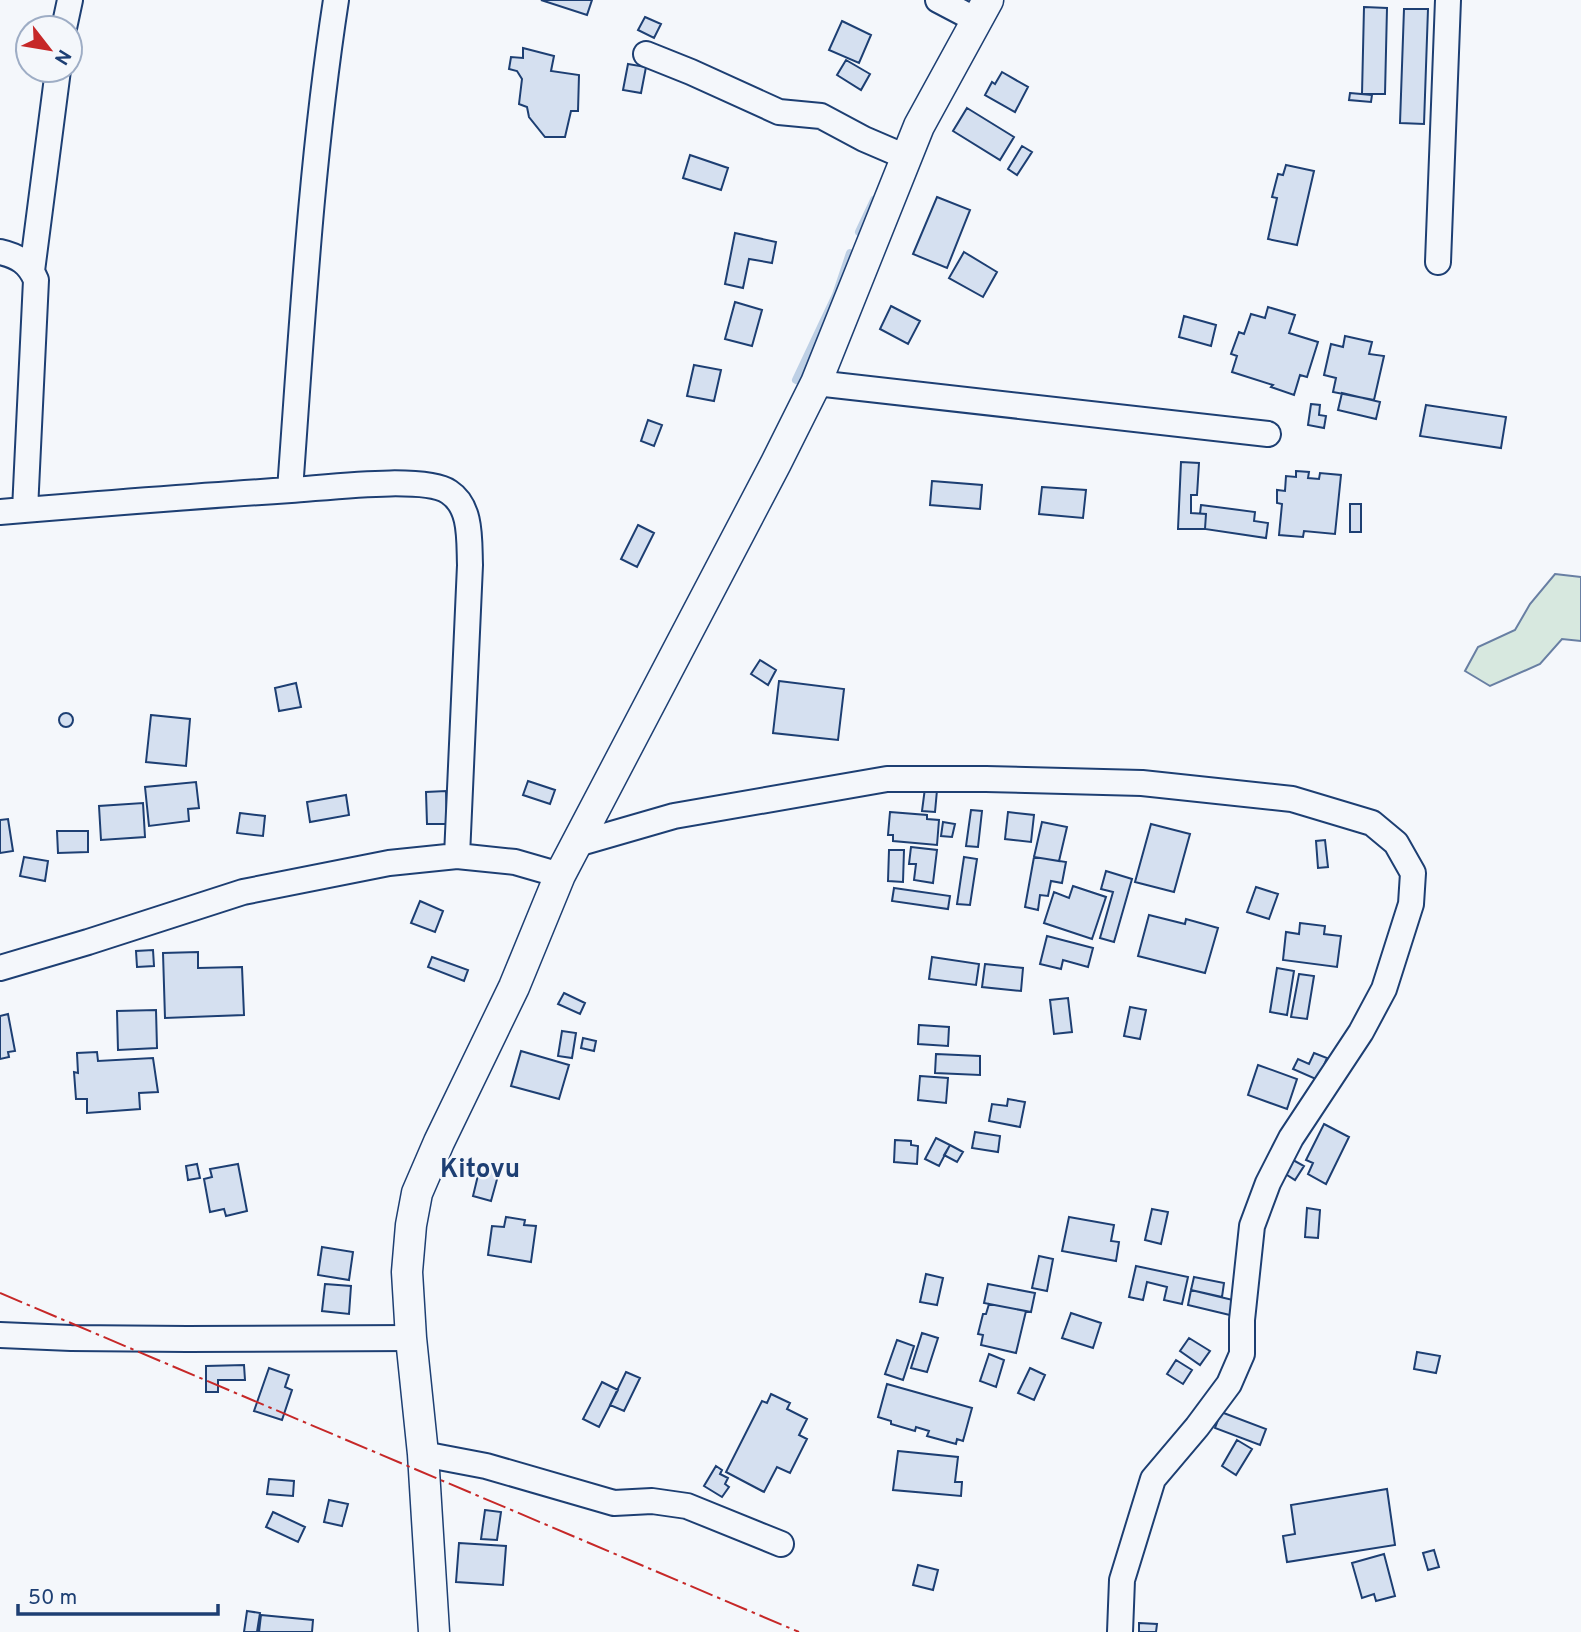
<svg xmlns="http://www.w3.org/2000/svg" width="1581" height="1632" viewBox="0 0 1581 1632" font-family="Overpass,sans-serif">
<rect width="100%" height="100%" fill="#f4f7fb"/>
<path fill="#d7e8df" stroke="#687fa3" stroke-width="2" d="M1555,574L1581,577V641L1562,639L1540,664L1490,686L1465,671L1478,647L1515,630L1530,604Z"/>
<g fill="none" stroke-linecap="round" stroke-linejoin="round">
<path stroke="#bed0e5" stroke-width="8" d="M859,232L874,200
M796,380L836,295L850,253"/>
</g>
<path fill="#d5e0f0" stroke="#1d3f73" stroke-width="2" d="M541,0H592L587,15Z
M1364,7L1387,8L1385,94H1362Z
M1404,9H1428L1424,124L1400,123Z
M645,17L661,24L654,38L638,30Z
M842,21L871,35L859,63L829,50Z
M523,48L554,56L551,71L579,75L578,111H571L565,137H545L529,117L527,107L519,104L522,79L517,71L509,69L511,57L523,58Z
M846,60L870,74L861,90L837,75Z
M628,64L646,67L641,93L623,90Z
M1002,72L1028,87L1015,112L985,95L992,82L995,84Z
M1350,93L1372,95L1371,102L1349,100Z
M967,108L1014,137L1000,160L953,131Z
M1022,146L1032,152L1017,175L1008,169Z
M690,155L728,168L721,190L683,178Z
M1286,165L1314,171L1297,245L1268,239L1277,198L1272,197L1278,174L1283,175Z
M937,197L970,210L947,268L913,254Z
M735,233L776,242L772,263L749,259L743,288L725,284Z
M964,252L997,272L983,297L949,278Z
M735,302L762,310L752,346L725,339Z
M891,306L920,321L908,344L880,329Z
M1268,307L1295,315L1289,333L1318,342L1307,377L1300,375L1294,395L1271,387L1273,385L1232,372L1237,356L1231,354L1239,332L1244,334L1251,314L1265,318Z
M1184,316L1216,325L1211,346L1179,337Z
M1345,336L1372,342L1369,354L1384,356L1374,400L1333,392L1336,378L1324,375L1331,344L1343,347Z
M694,365L721,370L714,401L687,396Z
M1342,393L1380,402L1376,419L1338,410Z
M1311,404L1320,405L1319,415L1326,416L1324,428L1308,425Z
M1426,405L1506,417L1501,448L1420,436Z
M648,420L662,425L654,446L641,441Z
M1181,462L1199,463L1197,495H1191V513L1206,514L1205,529H1178Z
M1296,471L1309,472L1308,478L1319,479L1320,473L1341,475L1335,534L1304,531L1303,537L1279,535L1282,504L1277,503V490L1285,491L1286,476L1296,477Z
M932,481L982,485L980,509L930,505Z
M1042,487L1086,490L1083,518L1039,514Z
M1350,504H1361V532H1350Z
M1201,505L1255,512L1254,521L1268,523L1266,538L1205,529L1206,514H1200Z
M638,525L654,533L637,567L621,559Z
M760,660L776,670L768,685L751,674Z
M779,681L844,689L838,740L773,733Z
M296,683L301,707L279,711L275,688Z
M59 720a7 7 0 1 1 14 0a7 7 0 1 1-14 0Z
M151,715L190,719L186,766L146,762Z
M528,781L555,790L550,804L523,795Z
M196,782L199,808L188,809L189,821L149,826L145,787Z
M925,788L937,790L935,812L922,811Z
M446,791L447,824H427L426,792Z
M346,795L349,815L310,822L307,802Z
M143,803L145,837L101,840L99,806Z
M971,810L982,811L978,847L966,846Z
M890,812L927,815V819L939,820L937,845L893,841V835H888Z
M1008,812L1034,815L1031,842L1005,839Z
M240,813L265,816L263,836L237,833Z
M8,819L13,851L0,853V820Z
M943,822L955,824L952,837L941,836Z
M1042,822L1067,827L1059,861L1034,857Z
M1151,824L1190,834L1174,892L1135,882Z
M57,831H88V852L58,853Z
M1325,840L1328,867L1318,868L1316,841Z
M911,847L937,850L933,883L914,880L916,864H909Z
M889,850H904L903,882L888,881Z
M24,857L48,861L45,881L20,876Z
M964,857L977,859L970,905L957,904Z
M1034,857L1066,862L1062,883L1051,881L1048,896L1040,895L1038,910L1025,907Z
M1106,871L1132,879L1114,942L1100,938L1113,892L1101,889Z
M1073,886L1106,897L1092,939L1044,923L1054,892L1069,898Z
M1256,887L1278,894L1269,919L1247,912Z
M894,888L950,896L948,909L892,901Z
M420,901L443,911L435,932L411,923Z
M1149,915L1185,924L1186,919L1218,928L1205,973L1138,956Z
M1300,923L1325,926L1324,934L1341,936L1337,967L1283,960L1286,932L1299,934Z
M1047,936L1093,948L1088,967L1063,960L1061,969L1040,964Z
M153,950L154,966L137,967L136,951Z
M198,952V968L242,967L244,1015L165,1018L163,953Z
M432,957L468,970L464,981L428,967Z
M932,957L979,964L976,985L929,979Z
M985,964L1023,968L1021,991L982,987Z
M1277,968L1294,971L1287,1015L1270,1012Z
M1299,974L1314,976L1307,1019L1291,1017Z
M564,993L585,1003L580,1014L558,1004Z
M1068,998L1072,1032L1054,1034L1050,1000Z
M1130,1007L1146,1010L1140,1039L1124,1036Z
M156,1010L157,1048L118,1050L117,1011Z
M8,1014L15,1051L8,1052L9,1057L0,1059V1016Z
M919,1025L949,1027L948,1046L918,1044Z
M562,1031L576,1033L572,1058L558,1056Z
M583,1038L596,1041L594,1051L581,1048Z
M521,1051L569,1065L559,1099L511,1086Z
M97,1052L98,1061L153,1058L158,1092L139,1093L140,1109L87,1113V1099H76L74,1072L78,1073L77,1053Z
M1314,1053L1327,1058L1318,1080L1293,1069L1298,1059L1309,1064Z
M936,1054L980,1056V1075L935,1073Z
M1258,1065L1297,1079L1287,1109L1248,1095Z
M920,1076L948,1078L946,1103L918,1100Z
M1008,1099L1025,1102L1020,1127L989,1121L992,1104L1007,1106Z
M1324,1124L1349,1137L1326,1184L1308,1174L1313,1163L1306,1160Z
M975,1132L1000,1136L998,1152L972,1148Z
M936,1138L950,1145L939,1166L925,1159Z
M895,1140L911,1141V1145L918,1146L917,1164L894,1162Z
M950,1145L963,1152L957,1162L944,1155Z
M1293,1160L1304,1166L1295,1180L1284,1173Z
M197,1164L200,1178L188,1180L186,1166Z
M238,1164L247,1211L226,1216L224,1209L210,1212L204,1179L212,1177L210,1169Z
M480,1167L499,1172L491,1201L473,1196Z
M1307,1208L1320,1210L1318,1238L1305,1237Z
M1152,1209L1168,1212L1161,1244L1145,1240Z
M506,1217L525,1220L524,1225L536,1226L531,1262L488,1255L492,1226L504,1227Z
M1069,1217L1114,1225L1111,1241L1119,1242L1116,1261L1062,1251Z
M322,1247L353,1252L349,1280L318,1275Z
M1039,1256L1053,1259L1047,1291L1032,1288Z
M1136,1266L1188,1277L1182,1304L1164,1300L1167,1287L1147,1282L1143,1300L1129,1297Z
M926,1274L943,1278L937,1305L920,1302Z
M1194,1277L1224,1283L1222,1297L1191,1290Z
M325,1284L351,1286L349,1314L322,1311Z
M988,1284L1035,1293L1031,1312L984,1303Z
M1191,1290L1237,1301L1234,1316L1188,1305Z
M989,1304L1026,1311L1016,1353L981,1345L983,1335L978,1334L983,1314H986Z
M1071,1313L1101,1323L1093,1348L1062,1338Z
M922,1333L938,1338L927,1372L911,1368Z
M1189,1338L1210,1351L1200,1365L1180,1351Z
M897,1340L914,1346L903,1380L885,1374Z
M1417,1352L1440,1356L1436,1373L1414,1369Z
M989,1354L1004,1360L996,1387L980,1381Z
M1176,1360L1192,1370L1183,1384L1167,1374Z
M244,1365L245,1380H218V1392H206V1366Z
M269,1368L289,1375L285,1387L292,1390L282,1420L254,1411Z
M1030,1368L1045,1375L1034,1400L1018,1393Z
M626,1372L640,1378L624,1411L610,1405Z
M602,1382L618,1390L599,1427L583,1419Z
M887,1384L972,1408L963,1441L957,1439L956,1444L927,1436L929,1431L916,1427L915,1431L891,1424V1421L878,1417Z
M771,1394L790,1403L787,1409L807,1419L799,1435L807,1439L790,1473L777,1467L764,1492L726,1472L762,1401L767,1403Z
M1221,1412L1266,1429L1260,1445L1215,1428Z
M1237,1440L1252,1449L1236,1475L1222,1466Z
M898,1451L958,1457L955,1482H962L961,1496L893,1490Z
M716,1466L722,1470L720,1474L728,1478L725,1484L729,1487L722,1497L704,1486Z
M269,1479L294,1481L293,1496L267,1494Z
M1387,1489L1395,1545L1287,1562L1283,1536L1295,1534L1291,1505Z
M329,1500L348,1504L342,1526L324,1522Z
M485,1510L501,1512L497,1540L481,1539Z
M273,1512L305,1527L298,1542L266,1527Z
M459,1543L506,1546L503,1585L456,1582Z
M1434,1550L1439,1567L1428,1570L1423,1553Z
M1384,1554L1395,1596L1376,1601L1374,1594L1362,1598L1352,1563Z
M918,1565L938,1570L933,1590L913,1585Z
M247,1611L260,1613L257,1632H244Z
M261,1615L313,1620L312,1632H259Z
M1139,1623L1157,1624L1156,1632H1139Z"/>
<g fill="none" stroke-linecap="round" stroke-linejoin="round">
<defs>
<path id="minor" d="M938,0L978,21
M64,28L70,0
M646,54L691,72L779,112L821,116L864,139L906,157
M0,252C18,256 29,263 36,280L25,510
M1438,262L1448,0
M32,271L58,70
M816,383L1268,434
M290,490C302,326 311,162 336,0
M0,512C97,504 194,496 291,490C324,488 424,475 449,492C472,507 469,540 470,565L457,856
M577,844L674,816L887,779H986L1142,783L1292,799L1372,823L1396,843L1413,873L1411,904L1384,989L1361,1032L1291,1138L1268,1183L1252,1226L1242,1320V1354L1229,1384L1197,1427L1153,1479L1122,1580L1120,1632
M0,968L88,942L243,892L389,863L457,856L515,862L560,875
M0,1335L71,1338L187,1339L411,1338
M423,1454L486,1466L614,1503L652,1501L687,1506L781,1544"/>
<path id="tertiary" d="M434,1632L423,1454L411,1338L407,1272L411,1225L417,1193L439,1142L514,987L560,875L776,463L816,383L919,126L988,0"/>
</defs>
<use href="#minor" stroke="#1d3f73" stroke-width="28"/>
<use href="#tertiary" stroke="#1d3f73" stroke-width="33"/>
<use href="#minor" stroke="#f4f7fb" stroke-width="24"/>
<use href="#tertiary" stroke="#f4f7fb" stroke-width="30"/>
<path stroke="#c62828" stroke-width="2" stroke-dasharray="24 5 3.5 5" stroke-linecap="butt" d="M0,1293L799,1632"/>
</g>
<g text-anchor="middle" dominant-baseline="central" stroke-width="5" stroke-linejoin="round" paint-order="stroke">
<g font-size="26" font-weight="bold" fill="#1d3f73" stroke="#f4f7fb">
<text x="480" y="1170">Kitovu</text>
</g>
</g>
<g transform="translate(49 49) rotate(121)"><circle r="33" fill="#f4f7fb" stroke="#9eadc5" stroke-width="2"/>
<path d="M0-5L12 26L0 18L-12 26Z" fill="#c62828"/>
<text y="-10" font-size="19" font-weight="bold" text-anchor="middle" fill="#1d3f73">N</text>
</g>
<path d="M18 1604v10h200v-10" fill="none" stroke="#1d3f73" stroke-width="3.5"/>
<text x="28" y="1604" font-size="21" fill="#1d3f73" stroke="#f4f7fb" stroke-width="5" paint-order="stroke">50 m</text>
</svg>
